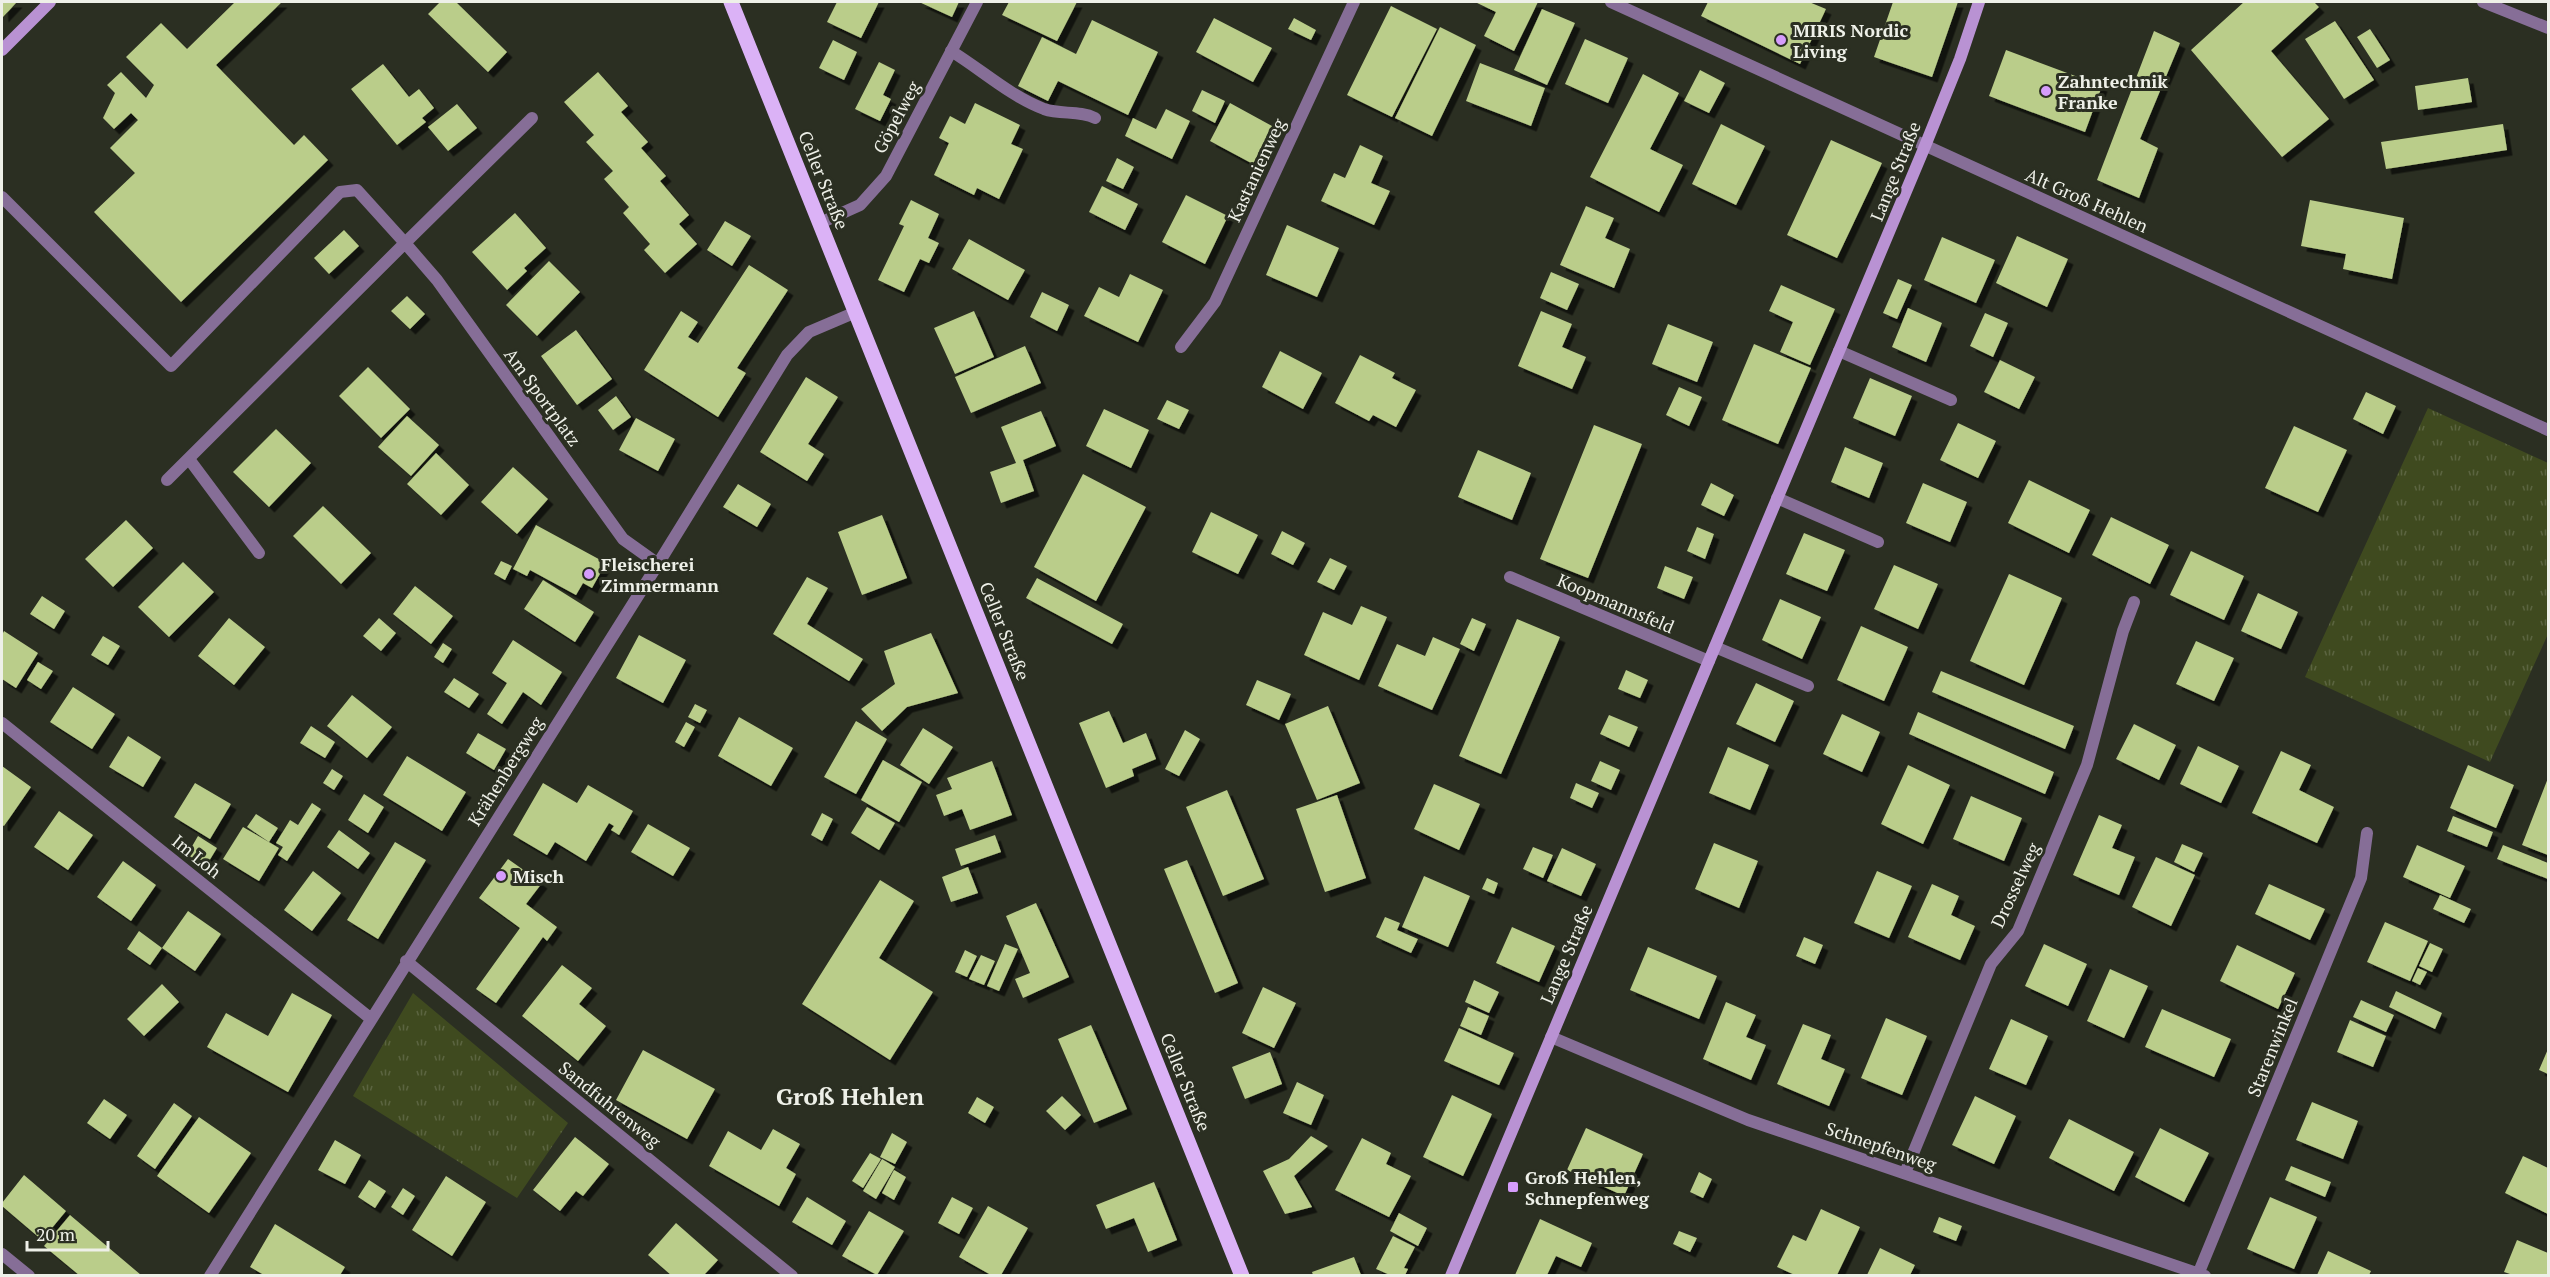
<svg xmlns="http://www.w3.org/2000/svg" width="2550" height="1277" viewBox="0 0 2550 1277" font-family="'PT Serif',serif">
<defs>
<pattern id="park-tufts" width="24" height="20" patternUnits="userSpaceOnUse" patternTransform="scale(1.5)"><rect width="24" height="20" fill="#3f4a1f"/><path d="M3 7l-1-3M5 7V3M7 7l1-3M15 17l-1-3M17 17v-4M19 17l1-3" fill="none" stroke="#5b6440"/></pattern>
<filter id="shadow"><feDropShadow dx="5.5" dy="5.5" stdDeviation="0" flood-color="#0009"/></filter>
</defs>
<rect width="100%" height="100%" fill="#2b2f22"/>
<path fill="url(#park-tufts)" d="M2428,408L2548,463V634L2490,762L2305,677Z
M413,993L568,1123L517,1198L353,1096Z"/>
<path fill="#bacd8a" filter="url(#shadow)" d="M2,2H17L3,17Z
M235,2H282L216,65L294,145L304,135L328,160L181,302L94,212L135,173L110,148L138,120L131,113L114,129L103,118L115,93L107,85L121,72L146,98L154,85L126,57L161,23L187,49Z
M440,2H456L507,52L488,72L428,14Z
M837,2H879L861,38L827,22Z
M919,2H959L952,17Z
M1009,2H1077L1057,41L1002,15Z
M1475,2H1538L1514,51L1484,36L1496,12Z
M1708,2H1809L1826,9L1800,64L1701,16Z
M1893,2H1958L1932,77L1874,57Z
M2244,2H2314L2319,7L2271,51L2329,119L2282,157L2191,50Z
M1391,6L1437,29L1392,117L1347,95Z
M1542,9L1575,23L1547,85L1514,70Z
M1214,18L1272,48L1253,82L1196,52Z
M1294,18L1316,30L1311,40L1288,29Z
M1092,20L1158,52L1128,115L1058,81L1048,101L1018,86L1042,37L1076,54Z
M2335,21L2374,80L2344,99L2305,39Z
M1440,27L1476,45L1432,136L1395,118Z
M2370,29L2390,60L2377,68L2357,37Z
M2154,31L2180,43L2140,139L2158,148L2139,198L2097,180Z
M1585,39L1628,58L1608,103L1565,84Z
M833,40L857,52L844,80L819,68Z
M2006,50L2102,86L2085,132L1989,96Z
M879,62L895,70L883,95L891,99L880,121L855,109Z
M1480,63L1545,88L1531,126L1466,101Z
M383,64L409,97L419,89L434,108L422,118L426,122L397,145L351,89Z
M1700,70L1725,83L1709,113L1684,101Z
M598,72L628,106L621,112L648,142L641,148L666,176L660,181L689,215L679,224L697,244L665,273L644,250L650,244L623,213L629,207L604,179L613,171L586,142L594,135L564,102Z
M1643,74L1679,93L1650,149L1683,165L1659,212L1590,177Z
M2468,78L2472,102L2418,110L2415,86Z
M1202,90L1225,101L1215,123L1192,111Z
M975,103L1020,125L1011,144L1023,149L999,199L977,188L974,195L934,175L949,143L939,138L950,116L965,124Z
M1230,103L1272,126L1253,164L1210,141Z
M457,104L477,128L448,151L428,127Z
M1166,109L1190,121L1172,159L1125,136L1133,118L1156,129Z
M1721,124L1765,146L1736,205L1692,184Z
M2503,124L2507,150L2386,169L2381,142Z
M1831,140L1882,163L1837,258L1787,235Z
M1360,145L1383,156L1371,183L1390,191L1374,225L1321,201L1334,173L1345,178Z
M1117,158L1134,167L1123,189L1106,181Z
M1102,186L1138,204L1125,230L1089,212Z
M1186,195L1228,216L1205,264L1162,242Z
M911,200L939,214L928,238L939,243L929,263L920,259L904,292L878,280L904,226L899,224Z
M2310,200L2404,218L2392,279L2343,269L2346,254L2301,246Z
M1586,206L1614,218L1605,238L1630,249L1614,288L1560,265Z
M515,213L546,248L524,268L527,271L507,290L472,252Z
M725,221L751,236L732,266L707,250Z
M1287,225L1339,248L1317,297L1266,275Z
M344,230L359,246L329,274L314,258Z
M2017,236L2068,259L2047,307L1996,283Z
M1942,237L1995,260L1976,303L1924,280Z
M969,239L1025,270L1008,300L952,269Z
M549,261L580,292L537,336L506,305Z
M749,265L788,290L737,368L746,373L718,417L644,370L681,311L698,322L688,337L698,343Z
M1551,272L1579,284L1567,310L1540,298Z
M1130,274L1163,290L1138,342L1084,316L1099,287L1119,297Z
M1898,279L1912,285L1897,319L1883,313Z
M1781,285L1835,309L1810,365L1780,352L1793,322L1769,311Z
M1042,292L1069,305L1057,331L1030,317Z
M407,296L425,314L410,329L391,311Z
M1908,308L1942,323L1926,362L1892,347Z
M974,311L994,357L955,374L934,328Z
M1541,311L1572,324L1562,347L1586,357L1572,389L1518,366Z
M1985,313L2008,323L1993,357L1970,346Z
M1668,324L1713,342L1697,382L1652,364Z
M576,330L612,379L577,405L541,356Z
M1754,344L1811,368L1778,444L1722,420Z
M1025,346L1041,383L971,413L955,377Z
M1280,351L1322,373L1303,409L1262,387Z
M1360,355L1395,373L1392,378L1416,390L1396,427L1373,415L1369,421L1335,403Z
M2000,360L2035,377L2019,409L1984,392Z
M368,367L410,409L381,438L339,396Z
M806,377L838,397L808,444L824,454L807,481L760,452Z
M1870,378L1912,396L1895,436L1853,418Z
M1679,387L1702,397L1689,426L1666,415Z
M2366,392L2396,406L2383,434L2353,419Z
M616,396L631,417L613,430L598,410Z
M1167,400L1189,410L1179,429L1157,419Z
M1104,409L1149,430L1131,468L1086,446Z
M1041,411L1056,446L1023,460L1034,491L1001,503L990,472L1016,463L1001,427Z
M407,416L439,445L411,476L378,447Z
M636,418L675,439L658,471L619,450Z
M1958,423L1996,441L1978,478L1940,460Z
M1594,425L1642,444L1588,578L1540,559Z
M2294,426L2347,450L2318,512L2265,488Z
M276,429L311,463L269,507L233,472Z
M1845,447L1883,463L1869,498L1831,482Z
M1478,450L1531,473L1512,520L1458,497Z
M436,453L469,485L441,515L407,484Z
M513,467L548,499L517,534L481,502Z
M1083,474L1146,507L1096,601L1034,567Z
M2029,480L2090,510L2069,553L2008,523Z
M1711,483L1734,495L1724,516L1701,505Z
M1923,483L1967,502L1950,542L1906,523Z
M738,484L771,504L757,527L723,507Z
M323,506L371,553L341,584L293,536Z
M1211,512L1258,535L1238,574L1192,552Z
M882,515L907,578L862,595L838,532Z
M2111,517L2169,545L2150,584L2092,555Z
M126,520L153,548L113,587L85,559Z
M536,525L606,563L592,588L583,583L576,595L530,570L527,576L513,569Z
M1697,527L1714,534L1705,559L1687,551Z
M1282,531L1305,543L1293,565L1271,554Z
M1804,533L1845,550L1827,591L1786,574Z
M2191,551L2244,576L2224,620L2170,595Z
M1330,558L1347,566L1334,590L1317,582Z
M501,561L512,566L505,580L494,574Z
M183,562L214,592L169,637L138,607Z
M1894,565L1938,584L1918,629L1874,609Z
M1665,566L1693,577L1684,599L1657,588Z
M2009,574L2062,598L2024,685L1970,661Z
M807,577L828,588L807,624L863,659L849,681L773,634Z
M1037,578L1123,624L1112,644L1026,598Z
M543,580L594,612L575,642L524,609Z
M415,586L453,616L431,644L393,614Z
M2258,593L2298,612L2281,649L2241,631Z
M42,596L65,611L54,629L30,614Z
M1780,599L1821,617L1802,659L1762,640Z
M1361,606L1387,617L1359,680L1304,655L1323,612L1352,625Z
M229,618L265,647L234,685L198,656Z
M379,618L396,633L381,651L363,636Z
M1472,618L1486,624L1474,651L1460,644Z
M1517,619L1560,637L1501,774L1459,756Z
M1861,626L1908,647L1884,701L1837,680Z
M4,631L38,653L16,688L2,679V635Z
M931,633L958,693L907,707L882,731L861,709L895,684L884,651Z
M639,635L686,660L663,703L616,678Z
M103,636L120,646L108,665L91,655Z
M1433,637L1460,649L1432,710L1378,686L1397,644L1425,656Z
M513,640L562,672L541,705L523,692L502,724L487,714L507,683L492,673Z
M2196,641L2234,658L2214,701L2176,684Z
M443,643L452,649L443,663L434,657Z
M38,662L53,671L41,689L27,680Z
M1626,670L1648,680L1640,698L1618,689Z
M1941,671L2074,726L2065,749L1932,692Z
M454,678L479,694L469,708L444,692Z
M1257,680L1291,694L1279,720L1246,705Z
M1756,683L1794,701L1775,742L1736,724Z
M73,687L115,714L92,749L50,722Z
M352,695L392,727L367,758L327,726Z
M695,704L707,710L700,723L688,717Z
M1328,706L1360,783L1317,800L1285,724Z
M1109,711L1123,743L1146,733L1156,759L1132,769L1134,776L1106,788L1079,723Z
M1918,712L2054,772L2045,794L1909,734Z
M1842,714L1880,732L1862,772L1823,754Z
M1609,715L1638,727L1629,747L1600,734Z
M739,717L793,748L771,786L718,756Z
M856,721L887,739L856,794L824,777Z
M686,722L695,727L684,747L675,742Z
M2134,724L2176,745L2159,780L2116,759Z
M311,726L335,742L325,758L300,743Z
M923,728L953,747L929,784L900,765Z
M1185,730L1200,739L1179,776L1165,769Z
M478,733L506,749L494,770L466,753Z
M128,736L161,757L143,787L109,767Z
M2198,746L2239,766L2221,803L2180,784Z
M1728,747L1769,765L1750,810L1709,793Z
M2281,751L2311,765L2299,790L2334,807L2317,843L2252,813Z
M407,756L466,792L442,831L383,795Z
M883,760L922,782L899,822L861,800Z
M992,761L1012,815L970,830L962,809L944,816L936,795L952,789L947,778Z
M1600,761L1620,770L1611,790L1591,781Z
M1908,765L1950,785L1923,844L1881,824Z
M2468,765L2514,785L2496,828L2450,808Z
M2,766L31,787L4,826L2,825Z
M332,769L343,776L334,790L323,783Z
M2548,778V855L2522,845Z
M195,783L231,804L210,839L174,817Z
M543,783L577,803L588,785L633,811L619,835L611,830L614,826L609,823L586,861L555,842L547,855L513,835Z
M1576,783L1599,793L1592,808L1570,798Z
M1434,784L1480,804L1459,850L1414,829Z
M1227,790L1264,879L1223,896L1186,807Z
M364,794L384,807L368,833L348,820Z
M1337,795L1366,878L1325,892L1296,809Z
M1971,796L2022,818L2004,861L1953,839Z
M312,803L321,809L287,861L278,855L283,847L276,843L290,820L298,825Z
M867,807L895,823L879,850L851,833Z
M59,811L93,835L68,870L34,847Z
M822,813L833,819L822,841L811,835Z
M256,814L278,828L269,842L247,827Z
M2099,815L2122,825L2112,848L2135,857L2119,895L2073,875Z
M2453,816L2493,832L2487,847L2447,831Z
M648,824L690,848L673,876L631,852Z
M243,827L279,848L259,881L223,859Z
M339,830L370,853L358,869L327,847Z
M995,835L1001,852L961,866L955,849Z
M198,836L217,848L206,866L187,855Z
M395,842L426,860L378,939L347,920Z
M1714,843L1758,861L1739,908L1695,889Z
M2182,844L2203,853L2194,872L2174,862Z
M2417,845L2465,866L2450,898L2403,877Z
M2503,845L2548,863V879L2497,859Z
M1533,847L1553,855L1543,878L1523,869Z
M1562,848L1596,864L1581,896L1547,881Z
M2156,857L2195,875L2171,926L2132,907Z
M508,859L542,883L526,904L557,927L547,941L543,937L496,1003L476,989L520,928L479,898Z
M1187,860L1238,983L1215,993L1164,869Z
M123,861L156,885L131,921L97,897Z
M968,867L978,893L951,902L942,877Z
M313,871L341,893L312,931L284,910Z
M1877,871L1912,886L1889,938L1854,923Z
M1424,876L1470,896L1448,947L1402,927Z
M1487,878L1498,883L1494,894L1482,889Z
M880,880L914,901L879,958L933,992L890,1060L802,1004Z
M1932,884L1959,896L1951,915L1975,926L1960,960L1908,937Z
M2269,884L2325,909L2310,940L2255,914Z
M2440,895L2471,909L2464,923L2433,909Z
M1036,903L1069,977L1023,998L1015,979L1030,973L1006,916Z
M188,911L221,934L195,971L162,948Z
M1385,917L1400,923L1397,930L1418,939L1411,953L1376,937Z
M2385,922L2428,941L2410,981L2367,962Z
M1512,927L1555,946L1539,982L1496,963Z
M139,931L162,948L150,965L127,949Z
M1804,937L1823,945L1815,964L1796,956Z
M2430,943L2443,949L2432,972L2419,966Z
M1005,944L1018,949L999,991L987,986Z
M2044,944L2087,964L2068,1006L2025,986Z
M2237,945L2295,973L2278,1009L2220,981Z
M1648,947L1717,976L1699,1019L1630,990Z
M965,950L977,956L967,977L955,972Z
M981,955L995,961L984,985L969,979Z
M562,965L592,988L579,1004L606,1026L578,1061L522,1016Z
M2418,968L2427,972L2420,985L2412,981Z
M2110,969L2148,986L2124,1038L2087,1021Z
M1474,980L1499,992L1489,1013L1465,1002Z
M162,984L179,1002L144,1036L127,1019Z
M1263,987L1296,1003L1274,1048L1242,1033Z
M2396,991L2442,1013L2435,1029L2389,1007Z
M292,993L332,1015L288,1092L207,1047L226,1013L268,1036Z
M2361,1000L2394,1015L2386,1032L2353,1017Z
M1726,1002L1756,1015L1746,1037L1766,1045L1751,1080L1703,1059Z
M1468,1007L1489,1016L1481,1035L1460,1026Z
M2162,1009L2231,1039L2214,1077L2145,1047Z
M1886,1018L1927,1036L1902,1095L1861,1078Z
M2011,1019L2048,1036L2026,1085L1989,1069Z
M2350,1020L2386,1036L2373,1067L2337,1052Z
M1803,1024L1831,1035L1821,1059L1845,1069L1829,1106L1777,1084Z
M1091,1025L1127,1109L1094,1123L1058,1039Z
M1459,1028L1514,1053L1499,1085L1444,1061Z
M2548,1049V1074L2539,1070Z
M643,1050L715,1089L687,1139L616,1100Z
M1270,1052L1282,1084L1245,1099L1232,1067Z
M1297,1082L1324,1095L1311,1125L1283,1113Z
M1452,1095L1492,1114L1463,1176L1423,1157Z
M1062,1096L1081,1115L1065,1130L1046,1111Z
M1975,1096L2016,1116L1994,1164L1952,1145Z
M977,1097L994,1107L985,1123L968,1113Z
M104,1099L127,1115L110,1139L87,1123Z
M2312,1102L2358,1121L2343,1159L2296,1140Z
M174,1103L192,1116L155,1169L137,1156Z
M199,1117L251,1153L209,1213L157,1176Z
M2069,1119L2134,1152L2114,1191L2049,1158Z
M1586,1128L1643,1154L1624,1196L1567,1170Z
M2160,1128L2209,1153L2184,1202L2135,1177Z
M773,1129L800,1144L786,1168L796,1174L779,1206L709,1166L728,1131L761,1150Z
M892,1133L907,1142L895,1164L880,1157Z
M1311,1136L1328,1146L1294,1176L1312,1207L1285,1214L1263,1171L1289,1159Z
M575,1137L609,1164L583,1196L576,1191L560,1211L533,1190Z
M1362,1138L1391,1153L1386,1164L1411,1176L1389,1217L1335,1190Z
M335,1140L361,1155L345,1184L318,1170Z
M870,1153L881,1159L863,1188L852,1181Z
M2523,1156L2548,1168V1214L2505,1193Z
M882,1159L895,1167L876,1199L863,1191Z
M2291,1166L2331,1182L2325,1197L2285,1180Z
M894,1170L906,1177L894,1200L882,1193Z
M1699,1172L1712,1179L1703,1198L1690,1192Z
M24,1175L66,1211L42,1240L2,1206V1203Z
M446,1176L486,1202L452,1256L412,1230Z
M369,1180L386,1191L375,1208L358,1197Z
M1154,1182L1177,1240L1148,1252L1134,1218L1106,1229L1096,1205Z
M403,1188L415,1196L403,1215L391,1207Z
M807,1197L846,1221L832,1245L792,1222Z
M952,1197L973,1208L959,1234L938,1223Z
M2270,1197L2317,1217L2294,1269L2247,1249Z
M988,1206L1028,1228L1001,1275H991L959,1257Z
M1821,1209L1860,1227L1837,1275H1795L1777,1267L1793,1235L1806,1241Z
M869,1211L904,1231L877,1275L842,1256Z
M1399,1213L1427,1228L1418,1246L1390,1231Z
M70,1215L141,1275H79L44,1246Z
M1939,1217L1962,1226L1956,1241L1933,1232Z
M1540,1219L1592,1243L1581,1267L1556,1256L1547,1275H1515Z
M676,1223L718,1260L704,1275H671L648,1255Z
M275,1224L345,1267L340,1275H264L250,1267Z
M1679,1231L1697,1238L1690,1252L1673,1244Z
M1393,1236L1415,1247L1404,1268L1408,1269L1405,1275H1390L1376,1269Z
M2517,1240L2548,1253V1275H2513L2504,1272Z
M1880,1248L1915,1265L1910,1275H1867Z
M2328,1251L2371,1271L2369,1275H2317Z
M1354,1257L1361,1275H1313L1312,1272Z"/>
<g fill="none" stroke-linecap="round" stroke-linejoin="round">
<path stroke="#866e97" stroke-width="12" d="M951,51C982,70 1010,96 1044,109C1061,115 1079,110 1095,118
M2,197L171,366L340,192L357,190L405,243
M1839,351L1951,400
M189,459L259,553
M1777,498L1878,542
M1715,647L1808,686"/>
<path stroke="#866e97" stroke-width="12" d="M1611,2L2548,430
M2483,2L2548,28
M820,223L860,205L886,176L977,2
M405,243L532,118
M1181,347L1215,302L1354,2
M167,480L405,243L437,280L623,539L658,564
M1510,577L1709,661
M2,723L370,1018
M406,961L792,1276
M1551,1037L1748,1120L2205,1276
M1905,1173L1991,964L2018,931L2087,765L2123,631L2134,602
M2,1254L29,1276
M2199,1272L2361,878L2367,833
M210,1276L658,564L787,355L809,332L856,312"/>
<path stroke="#b992d3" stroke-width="12" d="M2,50L50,2
M1451,1276L1925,146L1960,59L1979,2"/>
<path stroke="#dbb2f6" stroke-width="15" d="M731,2L1242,1276"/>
</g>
<g fill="#d59cfb" stroke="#2b2f22" stroke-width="2">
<circle cx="1781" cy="40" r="6"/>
<circle cx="2046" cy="91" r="6"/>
<circle cx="589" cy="574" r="6"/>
<circle cx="501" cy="876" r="6"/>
<rect x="1507" y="1181" width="12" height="12" rx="3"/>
</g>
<g text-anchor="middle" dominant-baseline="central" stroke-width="6" stroke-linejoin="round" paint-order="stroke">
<g font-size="18" font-weight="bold" fill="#eef0e8" stroke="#2b2f22" text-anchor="start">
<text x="1793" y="30">MIRIS Nordic<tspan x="1793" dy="21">Living</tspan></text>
<text x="2058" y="81">Zahntechnik<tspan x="2058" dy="21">Franke</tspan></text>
<text x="601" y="564">Fleischerei<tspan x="601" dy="21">Zimmermann</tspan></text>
<text x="513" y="876">Misch</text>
<text x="1525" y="1177">Groß Hehlen,<tspan x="1525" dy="21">Schnepfenweg</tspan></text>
</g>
<g font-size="18" fill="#eef0e8" stroke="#2b2f22">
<text transform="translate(896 117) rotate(-62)">Göpelweg</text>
<text transform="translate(1256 170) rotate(-65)">Kastanienweg</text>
<text transform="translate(1895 171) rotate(-68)">Lange Straße</text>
<text transform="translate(824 180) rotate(68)">Celler Straße</text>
<text transform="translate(2087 200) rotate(24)">Alt Groß Hehlen</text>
<text transform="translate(543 397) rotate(54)">Am Sportplatz</text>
<text transform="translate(1616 603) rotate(23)">Koopmannsfeld</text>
<text transform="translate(1005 631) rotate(68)">Celler Straße</text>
<text transform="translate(505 771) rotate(-58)">Krähenbergweg</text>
<text transform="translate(197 856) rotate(39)">Im Loh</text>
<text transform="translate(2015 885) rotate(-65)">Drosselweg</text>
<text transform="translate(1566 954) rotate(-67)">Lange Straße</text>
<text transform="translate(2272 1047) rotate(-68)">Starenwinkel</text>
<text transform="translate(1186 1082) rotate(68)">Celler Straße</text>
<text transform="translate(610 1104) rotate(39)">Sandfuhrenweg</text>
<text transform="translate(1881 1146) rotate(19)">Schnepfenweg</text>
</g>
<g font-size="24" font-weight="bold" fill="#eef0e8" stroke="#2b2f22">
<text x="850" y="1096">Groß Hehlen</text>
</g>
</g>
<rect width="2550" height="1277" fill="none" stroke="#eef0e8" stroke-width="6"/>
<path d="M27 1241v9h81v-9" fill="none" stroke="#eef0e8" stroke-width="3"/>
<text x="36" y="1241" font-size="18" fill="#eef0e8" stroke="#2b2f22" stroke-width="4.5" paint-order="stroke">20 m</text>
</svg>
